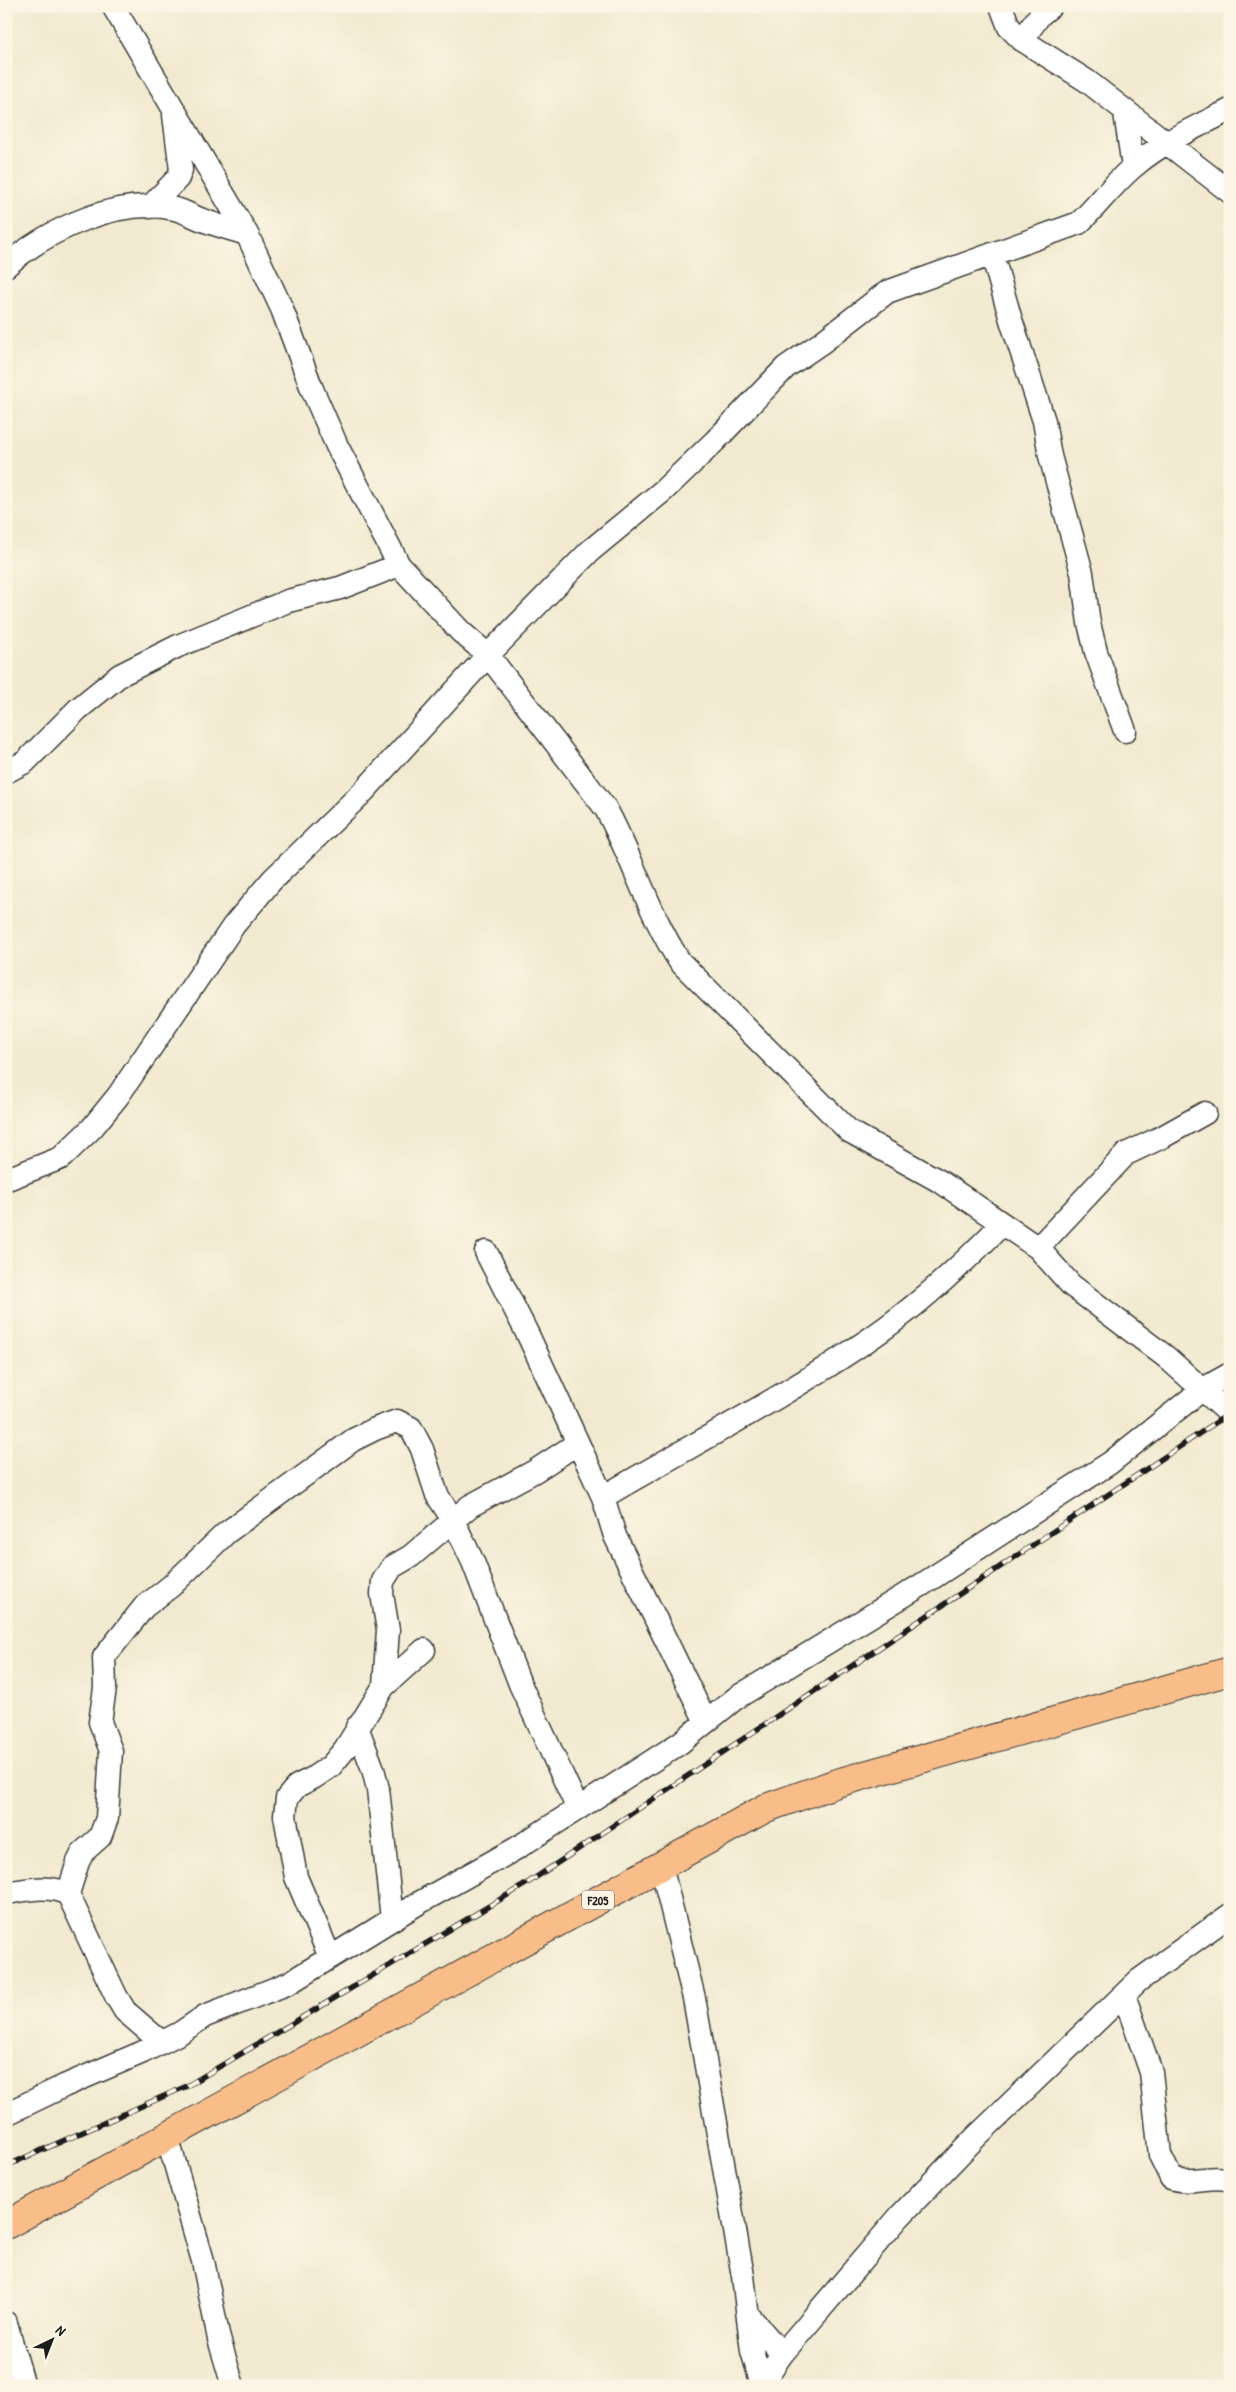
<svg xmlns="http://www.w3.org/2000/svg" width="1236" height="2392" viewBox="0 0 1236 2392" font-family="'Patrick Hand',sans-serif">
<rect width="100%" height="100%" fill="#fcf5e5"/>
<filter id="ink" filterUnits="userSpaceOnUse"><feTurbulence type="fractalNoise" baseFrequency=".02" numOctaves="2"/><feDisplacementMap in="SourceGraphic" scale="10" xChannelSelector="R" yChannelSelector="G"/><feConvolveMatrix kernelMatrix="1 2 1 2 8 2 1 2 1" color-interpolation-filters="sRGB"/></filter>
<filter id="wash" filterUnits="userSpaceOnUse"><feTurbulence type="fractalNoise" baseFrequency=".0096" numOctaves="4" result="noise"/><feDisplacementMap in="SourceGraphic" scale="20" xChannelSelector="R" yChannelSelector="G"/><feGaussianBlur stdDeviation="1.12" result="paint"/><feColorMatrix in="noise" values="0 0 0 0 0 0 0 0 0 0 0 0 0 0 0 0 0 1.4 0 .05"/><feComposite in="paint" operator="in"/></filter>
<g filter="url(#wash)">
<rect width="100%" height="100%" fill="#f1ead0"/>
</g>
<g filter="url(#ink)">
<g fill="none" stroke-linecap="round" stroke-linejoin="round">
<defs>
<path id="minor" d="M113,6L247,234L282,309L312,389L337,446L399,565L461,632L488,655L606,809C633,859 649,914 680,962L849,1131L941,1182L1038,1248L1071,1285L1166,1357L1230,1414
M1001,6L1009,27L1022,40L1087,81L1230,192
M1022,40L1040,15L1051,6
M1125,113L1133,167
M150,207L178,178L181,170L174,115
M992,254L1011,320L1044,421L1050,456L1082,573L1089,623L1096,652L1125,731
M6,266C47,230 119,196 175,209C184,211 192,216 200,219C215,225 231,229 247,234
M6,772L25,762L78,709L120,675L178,646L288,601L340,588L399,565
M6,1177L10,1178L61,1158L92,1128L118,1096L234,925L272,880L364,791L488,655L590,551L664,490L715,441L786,367L821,343L887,292L1079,223C1098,205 1113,184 1133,167C1162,142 1196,127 1230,110
M1038,1248L1126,1154L1164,1136L1205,1113
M486,1252L529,1337L583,1454L603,1497L615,1536L706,1722
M603,1497C691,1445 783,1398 868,1340C917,1307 961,1266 1002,1224
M384,1686L424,1650
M357,1727L373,1769L378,1789L392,1919
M661,1866L694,1998L743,2276L752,2351L762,2384
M6,1893C27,1890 48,1884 68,1894L116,1996L125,2011L161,2042
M68,1894L78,1862L83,1852L100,1837L107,1818L111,1751L100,1722L105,1688L104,1657L144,1607L171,1586L226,1533L353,1440L375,1429L397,1421L411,1428L422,1449L437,1495L453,1520L473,1562L520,1684L578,1809
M330,1957L296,1877L285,1816L287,1798L297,1786L313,1778L331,1766L345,1749L384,1686L388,1630L382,1594L383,1581L392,1567L411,1556L470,1506L535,1471L578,1443
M1124,1995L1151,2072L1160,2155L1171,2178C1190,2185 1211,2174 1230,2180
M6,2114L64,2086L143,2052L180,2033L205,2016L289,1983L417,1904L517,1848L680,1743L736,1698L923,1584L1110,1463L1203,1389L1230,1374
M167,2136L203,2261L219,2339L233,2386
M749,2316L782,2354
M6,2323L24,2386
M760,2386L782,2354L900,2216L977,2136L1138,1981L1230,1915"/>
<path id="primary" d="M6,2225L766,1808L837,1783L1230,1671"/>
</defs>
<use href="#minor" stroke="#3c3b37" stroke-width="25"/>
<use href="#primary" stroke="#3c3b37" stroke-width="30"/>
<use href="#minor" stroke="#fff" stroke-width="22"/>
<use href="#primary" stroke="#f8bd89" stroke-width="28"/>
<defs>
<path id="rail" d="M6,2166L187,2086L526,1884L1230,1413"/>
</defs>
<use href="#rail" stroke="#1c1c1c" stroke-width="5.5"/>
<use href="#rail" stroke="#fcf5e5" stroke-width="4" stroke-dasharray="11" stroke-linecap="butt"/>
</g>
</g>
<g text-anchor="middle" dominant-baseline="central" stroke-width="4.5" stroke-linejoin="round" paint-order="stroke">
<rect fill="#fcf5e5" stroke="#5f5d58" stroke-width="1" x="582" y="1890.5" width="32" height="19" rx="4"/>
<g font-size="12" font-weight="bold" fill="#1c1c1c">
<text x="598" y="1900">F205</text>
</g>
</g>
<rect width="1236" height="2392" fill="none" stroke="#fcf5e5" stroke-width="25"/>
<g transform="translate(52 2340) rotate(43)" stroke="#fcf5e5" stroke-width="4" paint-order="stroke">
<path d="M0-4L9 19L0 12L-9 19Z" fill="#1c1c1c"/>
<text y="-8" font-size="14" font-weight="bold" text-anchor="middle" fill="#1c1c1c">N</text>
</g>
</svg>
